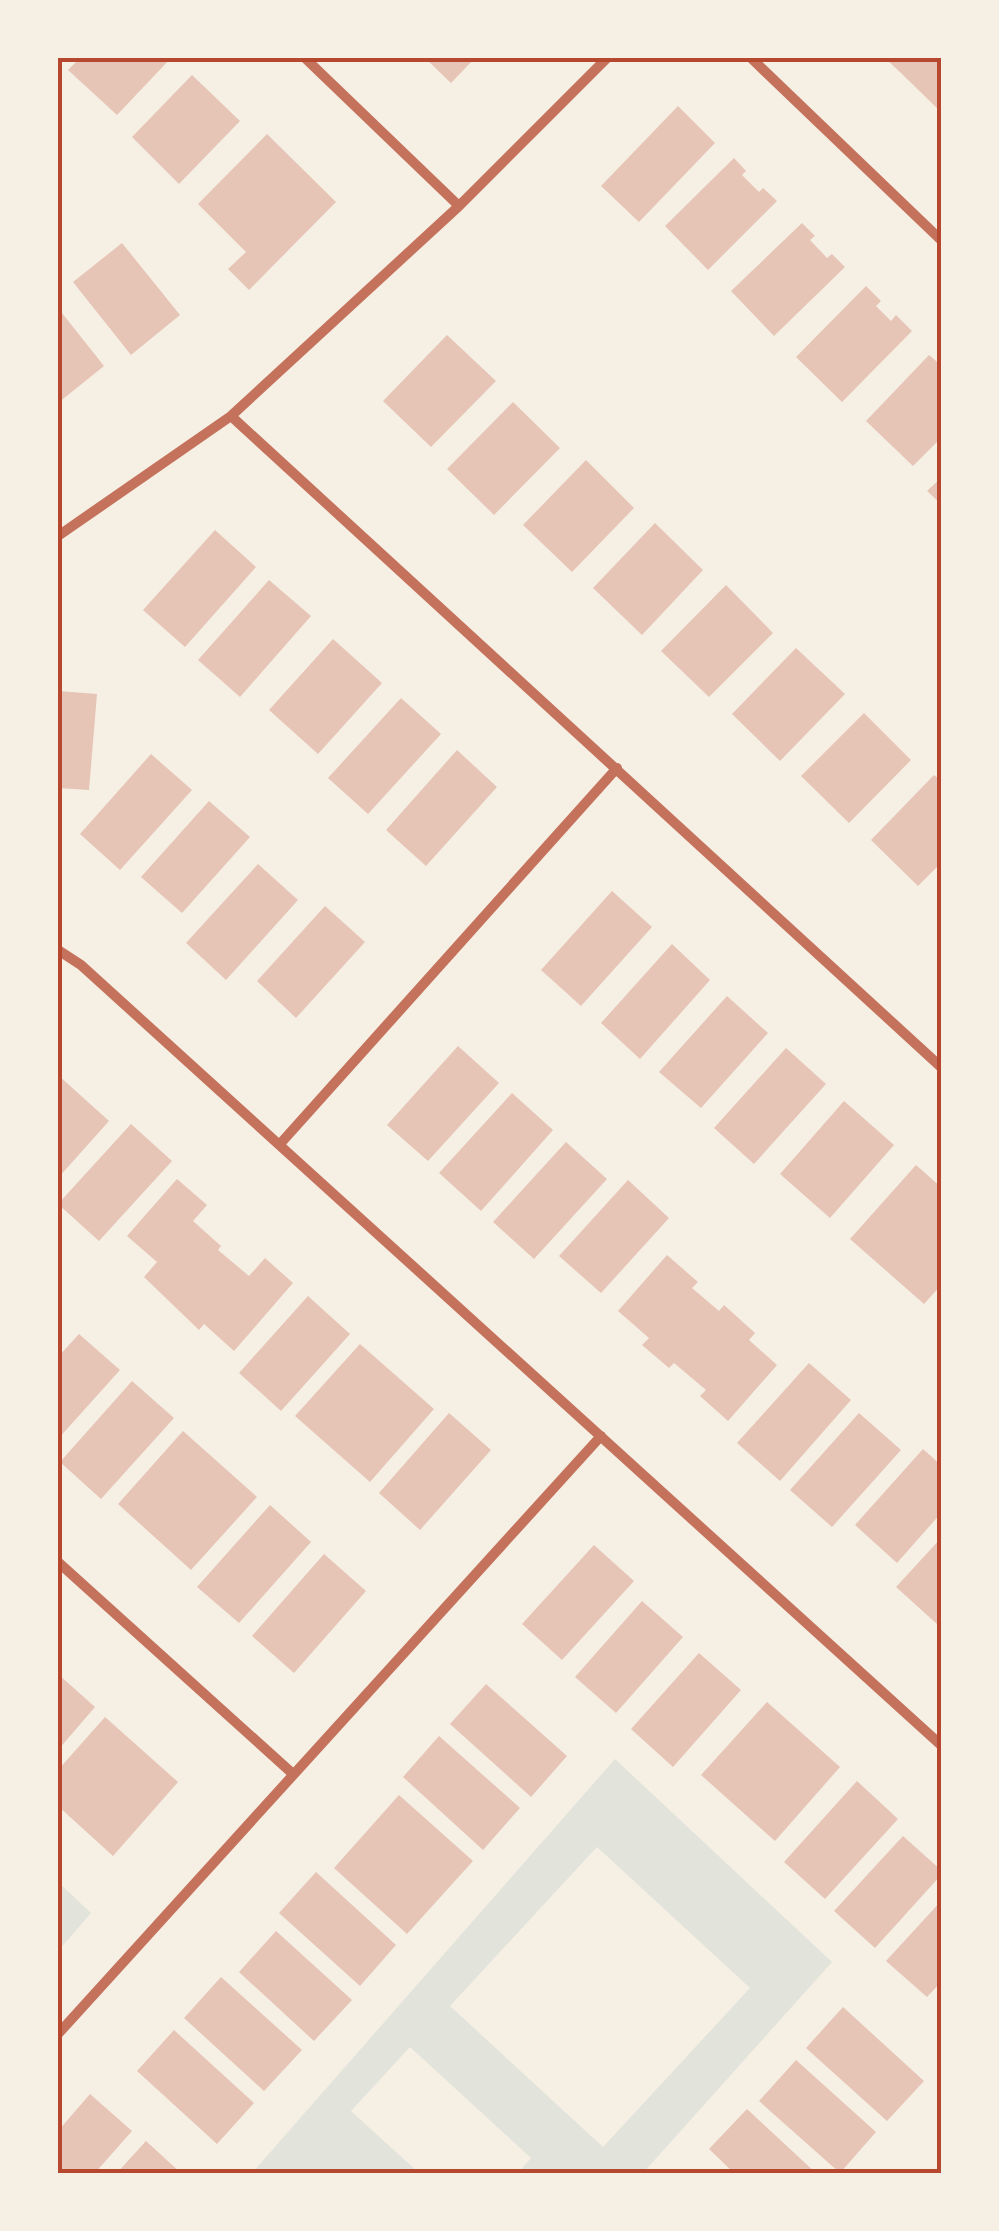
<svg xmlns="http://www.w3.org/2000/svg" width="999" height="2231" viewBox="0 0 999 2231" font-family="'Varela Round',sans-serif">
<rect width="100%" height="100%" fill="#f6efe4"/>
<path fill="#e2e4dc" fill-rule="evenodd" d="M615,1759L832,1962L643,2173H518L531,2158L410,2047L351,2111L419,2173H252ZM597,1847L750,1988L603,2147L450,2006Z
M58,1882L91,1913L58,1951Z"/>
<path fill="#e6c5b7" d="M80,58H171L117,115L68,70Z
M425,58H475L451,83Z
M885,58H942V113L901,73Z
M192,75L240,121L179,184L132,137Z
M678,106L715,143L639,222L601,186Z
M267,134L336,202L249,290L228,269L246,252L198,204Z
M734,158L746,171L742,175L759,192L763,188L777,201L708,270L665,226Z
M802,223L815,236L810,240L827,258L832,254L845,267L774,336L731,291Z
M122,243L180,315L131,355L73,282Z
M866,286L881,301L876,306L891,321L896,315L912,331L842,402L796,357Z
M58,308L104,366L58,403Z
M447,335L496,381L431,447L383,401Z
M929,355L942,366V437L913,466L866,421Z
M513,402L560,448L494,515L447,469Z
M586,460L634,508L572,572L523,525Z
M942,477V505L927,491Z
M655,523L703,570L642,635L593,588Z
M215,530L256,567L185,647L143,610Z
M269,580L311,616L240,697L198,660Z
M726,585L773,633L709,697L661,651Z
M333,639L382,683L318,754L269,710Z
M796,648L845,694L780,761L732,714Z
M58,691L97,694L89,790L58,788Z
M401,698L441,734L368,814L328,778Z
M864,713L911,760L849,823L801,776Z
M457,750L497,787L426,866L386,830Z
M151,754L192,790L120,870L80,834Z
M934,775L942,781V862L918,886L871,840Z
M209,801L250,837L182,913L141,877Z
M258,864L298,900L226,980L186,943Z
M612,891L652,927L581,1006L541,970Z
M325,906L365,942L296,1018L257,981Z
M672,944L710,980L640,1059L601,1023Z
M727,996L768,1033L701,1108L659,1072Z
M458,1046L499,1083L428,1161L387,1125Z
M786,1048L826,1084L754,1164L714,1128Z
M58,1075L109,1121L58,1178Z
M512,1093L553,1130L481,1211L439,1173Z
M844,1101L894,1145L830,1218L780,1174Z
M131,1124L172,1161L99,1241L58,1204Z
M566,1142L607,1179L534,1259L493,1222Z
M916,1165L942,1188V1284L924,1304L850,1239Z
M177,1179L207,1205L193,1221L221,1246L218,1250L249,1276L265,1258L293,1283L234,1351L204,1324L199,1330L144,1277L157,1262L127,1236Z
M628,1180L669,1218L601,1293L559,1256Z
M667,1255L698,1282L692,1288L719,1311L724,1305L755,1333L749,1340L777,1365L728,1421L700,1396L706,1390L674,1363L669,1368L642,1345L649,1338L618,1311Z
M308,1296L350,1334L281,1411L239,1373Z
M79,1334L120,1370L58,1439V1357Z
M360,1344L434,1409L370,1482L295,1416Z
M809,1363L851,1400L780,1481L737,1443Z
M132,1381L174,1418L101,1499L60,1462Z
M449,1413L491,1450L420,1530L379,1493Z
M859,1413L901,1450L832,1527L790,1490Z
M183,1431L257,1497L191,1570L118,1504Z
M923,1449L942,1466V1512L897,1563L855,1525Z
M270,1505L311,1542L239,1623L197,1587Z
M942,1537V1618L937,1624L896,1587Z
M594,1545L634,1581L562,1660L522,1624Z
M324,1554L366,1591L294,1673L252,1636Z
M642,1601L683,1637L616,1713L575,1677Z
M699,1653L741,1690L673,1767L631,1729Z
M58,1674L95,1707L58,1750Z
M486,1684L567,1756L531,1797L450,1724Z
M767,1702L840,1767L775,1841L701,1775Z
M105,1717L178,1782L113,1856L58,1806V1770Z
M439,1736L520,1808L483,1850L403,1777Z
M857,1781L898,1819L825,1899L784,1862Z
M399,1795L473,1861L407,1934L334,1868Z
M903,1836L942,1871V1874L875,1948L834,1911Z
M316,1872L396,1945L360,1986L279,1913Z
M942,1900V1981L927,1997L886,1961Z
M276,1931L352,2000L314,2041L239,1972Z
M221,1977L302,2050L264,2091L184,2018Z
M843,2007L924,2081L887,2121L806,2048Z
M174,2030L254,2103L217,2144L137,2071Z
M796,2060L876,2132L840,2173L759,2101Z
M90,2094L132,2131L94,2174H58V2131Z
M747,2109L817,2174H735L709,2149Z
M146,2141L182,2174H116Z"/>
<g fill="none" stroke-linecap="round" stroke-linejoin="round">
<path stroke="#c5725c" stroke-width="10" d="M305,58L459,206
M751,58L942,241
M231,416L942,1068
M58,536L231,416L459,206L607,58
M58,950L81,965L942,1746
M280,1144L617,768
M58,1562L293,1774
M58,2034L601,1436"/>
</g>
<rect width="999" height="2231" fill="none" stroke="#f6efe4" stroke-width="120"/>
<rect x="60" y="60" width="879" height="2111" fill="none" stroke="#b5482f" stroke-width="4"/>
</svg>
